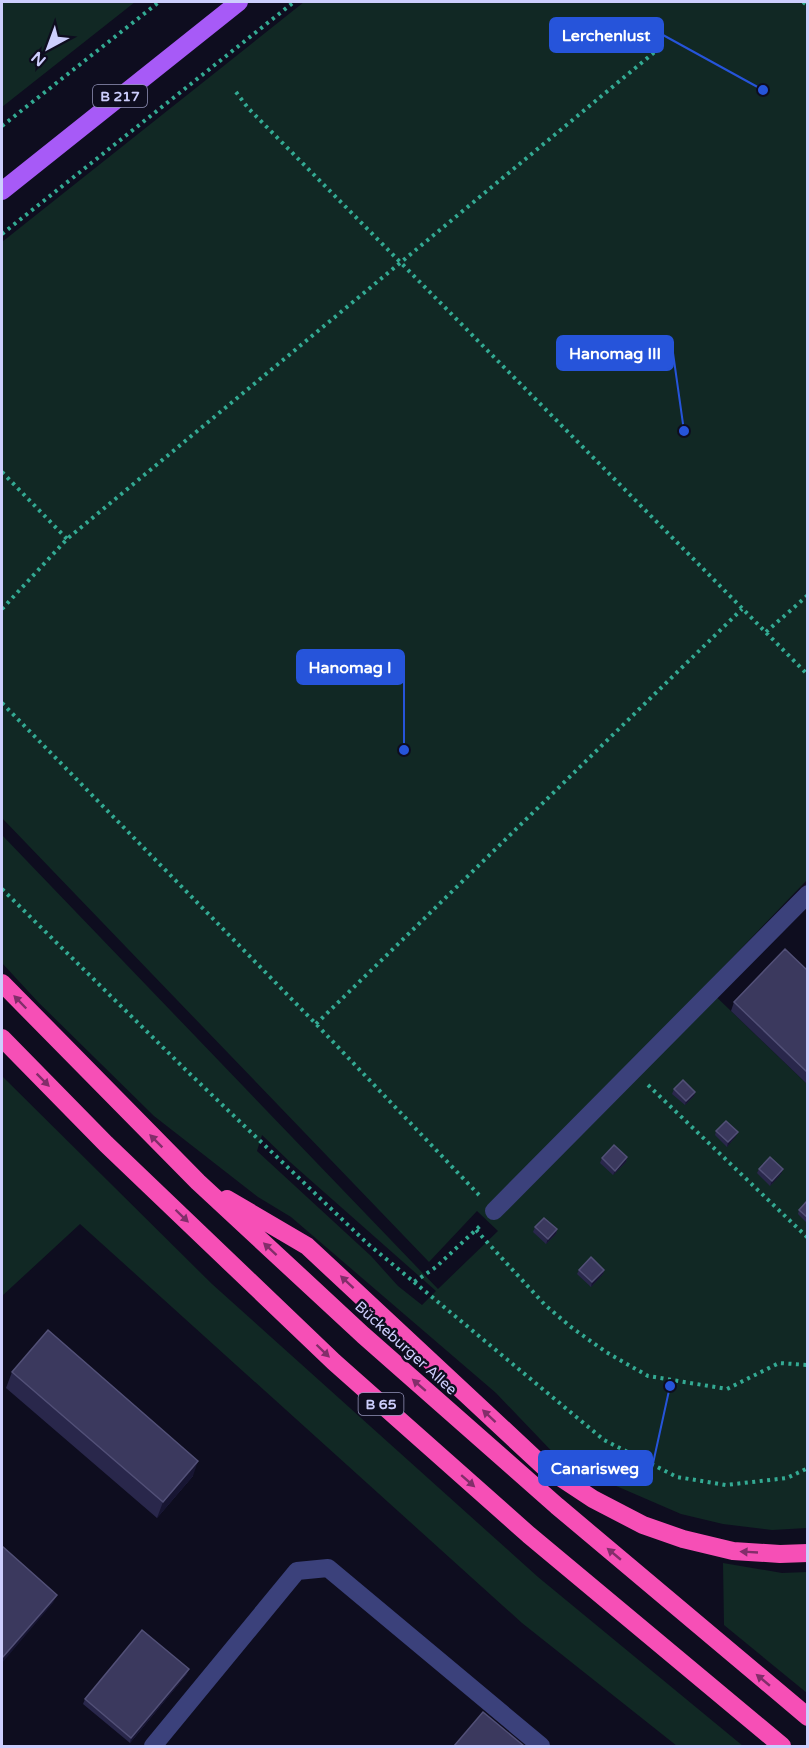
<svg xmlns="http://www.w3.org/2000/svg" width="809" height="1748" viewBox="0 0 809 1748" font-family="'Varela Round',sans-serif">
<rect width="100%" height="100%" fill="#0e0d1f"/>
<path fill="#112824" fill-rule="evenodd" d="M2,2H135L2,107Z
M304,2H807V880L705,986L807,1084V1528L772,1530L723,1524L681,1514L563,1463L496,1393L291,1217L258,1197L154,1116L39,1003L2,963V835L438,1289L498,1231L477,1211L429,1262L2,818V242ZM262,1135L290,1162L436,1291L422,1305L398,1286L371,1256L257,1151Z
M2,1076L212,1284L538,1577L743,1746H677L522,1623L80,1224L2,1296Z
M723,1563L782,1573L807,1572V1693L724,1625Z"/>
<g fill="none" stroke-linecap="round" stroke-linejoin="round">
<path stroke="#33aa93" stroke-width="4" stroke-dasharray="3 4.5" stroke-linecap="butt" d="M803,2L808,6
M236,92L248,108L808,675
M2,126L159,2
M2,234L294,2
M2,472L67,539
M2,609L67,539L657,50
M766,632L808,595
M2,703L316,1024L479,1195
M2,889L190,1074L368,1244L414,1282L436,1267L480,1226
M316,1024L742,609
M648,1085L808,1238
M476,1230L545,1305L571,1327L606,1352L648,1376L727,1389L779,1363L808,1365
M414,1282L604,1440L677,1477L726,1485L787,1478L808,1468"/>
<path stroke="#3b417b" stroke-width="18" d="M494,1211L808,894
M153,1746L297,1571L328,1568L541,1746"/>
<path stroke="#a75af7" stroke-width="18" d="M2,191L239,2"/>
<path stroke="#f64fb6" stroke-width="18" d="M2,983L198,1182L363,1335L557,1506L808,1717
M2,1038L106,1144L334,1362L529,1535L782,1746
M227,1199L307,1246L543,1466L593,1499L643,1525L683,1539L733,1551L780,1554L808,1553"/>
</g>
<path fill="#29274b" d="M807,970V1084L731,1011L734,1002Z
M674,1089L695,1092L694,1096L685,1105L672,1094Z
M716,1131L736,1136L727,1147L715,1135Z
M627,1157L626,1162L613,1175L600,1163L602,1158Z
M759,1169L781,1174L770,1186L757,1173Z
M807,1201V1223L798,1214L799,1210Z
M535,1227L557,1229L556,1234L546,1244L533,1232Z
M579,1270H604L603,1274L591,1287L577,1274Z
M12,1372L193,1476L157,1518L6,1388Z
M187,1674L130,1743L83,1704L85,1699Z"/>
<path fill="#171532" d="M695,1092L694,1096L685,1105L686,1101Z
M738,1132L736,1136L727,1147L728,1142Z
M627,1157L626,1162L613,1175L615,1171Z
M783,1169L781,1174L770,1186L772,1181Z
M557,1229L556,1234L546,1244L548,1239Z
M604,1270L603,1274L591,1287L592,1282Z
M198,1461L193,1476L157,1518L163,1502Z
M57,1595L53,1603L2,1663V1658Z
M189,1669L187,1674L130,1743L131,1738Z"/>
<path fill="#3b395e" stroke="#525077" stroke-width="1.5" d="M785,949L807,970V1072L734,1002Z
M683,1080L695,1092L686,1101L674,1089Z
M726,1121L738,1132L728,1142L716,1131Z
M614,1145L627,1157L615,1171L602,1158Z
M770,1157L783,1169L772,1181L759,1169Z
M807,1201V1217L799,1210Z
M544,1218L557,1229L548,1239L535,1227Z
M591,1257L604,1270L592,1282L579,1270Z
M48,1330L198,1461L163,1502L12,1372Z
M2,1546L57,1595L2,1658Z
M142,1630L189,1669L131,1738L85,1699Z
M483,1712L524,1746H454Z"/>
<defs><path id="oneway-solid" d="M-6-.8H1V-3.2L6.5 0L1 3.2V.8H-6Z" transform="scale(1.5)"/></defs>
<g fill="#822e6a">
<use href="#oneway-solid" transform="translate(20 1002) rotate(-134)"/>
<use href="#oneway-solid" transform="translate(43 1080) rotate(45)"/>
<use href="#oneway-solid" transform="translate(156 1141) rotate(-135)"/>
<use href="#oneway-solid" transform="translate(182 1216) rotate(44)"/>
<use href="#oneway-solid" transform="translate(270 1249) rotate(-137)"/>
<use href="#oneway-solid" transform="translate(347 1282) rotate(-137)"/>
<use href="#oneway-solid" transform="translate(323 1351) rotate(44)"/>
<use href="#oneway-solid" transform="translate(419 1385) rotate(-139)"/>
<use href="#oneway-solid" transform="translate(489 1416) rotate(-137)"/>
<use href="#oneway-solid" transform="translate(468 1481) rotate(41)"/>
<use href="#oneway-solid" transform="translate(749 1552) rotate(-177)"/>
<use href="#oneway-solid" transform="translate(614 1554) rotate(-140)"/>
<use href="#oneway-solid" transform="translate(763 1680) rotate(-140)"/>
</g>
<g text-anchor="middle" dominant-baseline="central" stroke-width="5" stroke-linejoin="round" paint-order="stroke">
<g fill="#0e0d1f" stroke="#9494ba" stroke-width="1.5">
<rect x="93" y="85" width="54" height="22" rx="4.5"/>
<rect x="358.5" y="1393" width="45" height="22" rx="4.5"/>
</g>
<g font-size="14" font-weight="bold" fill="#cdcefd">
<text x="120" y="96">B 217</text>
<text x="381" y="1404">B 65</text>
</g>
<g font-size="15" fill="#cdcefd" stroke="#0e0d1f">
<text transform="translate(406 1348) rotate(42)">Bückeburger Allee</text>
</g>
</g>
<path fill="none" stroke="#2654da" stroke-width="2" d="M763 90L663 35M684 431L673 353M404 750L404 667M670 1386L652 1468"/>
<g fill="#2654da" stroke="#0e0d1f" stroke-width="2">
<circle cx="763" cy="90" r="6"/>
<circle cx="684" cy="431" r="6"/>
<circle cx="404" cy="750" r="6"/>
<circle cx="670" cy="1386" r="6"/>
</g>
<g fill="#2654da" stroke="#2654da" stroke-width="2">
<rect x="550" y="18" width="113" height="34" rx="6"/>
<rect x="557" y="336" width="116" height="34" rx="6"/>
<rect x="297" y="650" width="107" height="34" rx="6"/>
<rect x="539" y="1451" width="113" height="34" rx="6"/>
</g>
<g font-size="16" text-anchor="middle" font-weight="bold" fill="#fff">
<text x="606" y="41">Lerchenlust</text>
<text x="615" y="359">Hanomag III</text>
<text x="350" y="673">Hanomag I</text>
<text x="595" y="1474">Canarisweg</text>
</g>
<rect width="809" height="1748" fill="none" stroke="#cdcefd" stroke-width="6"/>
<g transform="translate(48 48) rotate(221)" stroke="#0e0d1f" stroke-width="4.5" paint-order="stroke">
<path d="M0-4.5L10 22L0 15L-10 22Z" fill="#cdcefd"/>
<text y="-9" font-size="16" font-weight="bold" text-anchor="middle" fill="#cdcefd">N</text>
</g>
</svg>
